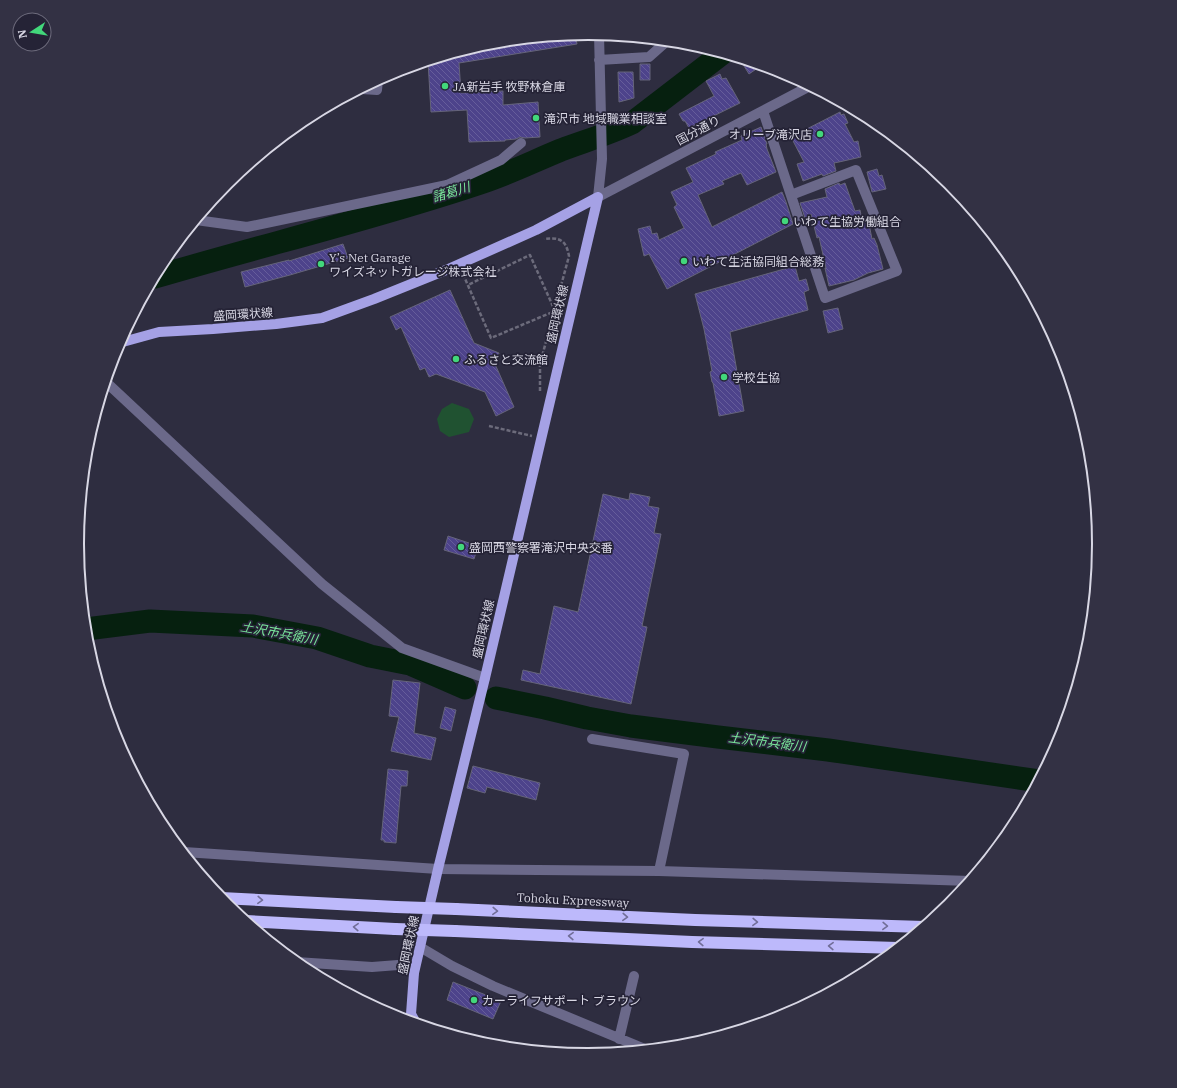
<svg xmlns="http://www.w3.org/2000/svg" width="1177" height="1088" viewBox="0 0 1177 1088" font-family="'IBM Plex Serif','Noto Sans JP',serif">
<defs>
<pattern id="building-back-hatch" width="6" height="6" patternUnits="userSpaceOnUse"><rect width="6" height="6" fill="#4d438b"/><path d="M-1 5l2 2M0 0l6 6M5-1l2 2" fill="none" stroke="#665d9b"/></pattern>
</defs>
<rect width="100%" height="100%" fill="#2e2d40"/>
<path fill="#205231" d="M452,403L469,409L474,419L469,432L449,437L440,431L437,419L442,409Z"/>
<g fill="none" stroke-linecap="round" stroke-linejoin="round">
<path stroke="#06200f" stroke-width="23" d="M155,277C263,245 373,219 480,183C508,174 534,161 561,150C585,141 609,134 632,123L723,53
M86,629L150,621L253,626L317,638L370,656L410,664L465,688
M496,698L545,708L587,718L631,726L718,737L828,750L1039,781"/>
</g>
<path fill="url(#building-back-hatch)" stroke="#65647a" d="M575,34L577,44L459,63L461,93L503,91V105L538,102L540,137L525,138L520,137L516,139L505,140V141L469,142L467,110L431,112L428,61L489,43Z
M739,58L747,61L762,65L749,74Z
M640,64H650V80H640Z
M618,72H633L634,98L619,102Z
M720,74L722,79L726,78L740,103L689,128L685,121H683L679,114L714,96L706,81Z
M840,112L841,115L844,114L848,123L845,124L854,142L858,141L861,157L839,162L834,163L836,171L823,176L822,174L803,181L797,164L804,162L791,137Z
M761,127L767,144H766L767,149L776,172L747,185L741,173L722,181L724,184L698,195L712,227L782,192L786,202L793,224L667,289L649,254L644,256L638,229L650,226L652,234L657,233L659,240L684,228L674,207L677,205L671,192L693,182L686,168L716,154L715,152L742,140L741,136Z
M877,169L879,176L882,175L886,189L872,192L867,172Z
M839,183L840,185L845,183L855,211L860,210L862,220L868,219L872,239L874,238L877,245L883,269L868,273L854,280L829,286L825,268H826L819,237L817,238L811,214L805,218L800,203L827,197L825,189Z
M343,244L348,258L290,275L245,287L241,272L289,260V261Z
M795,266L799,281L806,279L809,290L804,292L808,310L730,332L744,411L719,416L713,383L712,382L710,372L712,371L704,329L695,294Z
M450,290L474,343L499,353L495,364L514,407L496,416L485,392L436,374L429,377L425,368L420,370L401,327L396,330L390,317Z
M838,308L843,329L828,333L823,311Z
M630,493L650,497L648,506L659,508L654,533L661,534L642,626L647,627L631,704L521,680L523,670L540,674L554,606L578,612L603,494L629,500Z
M448,536L478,546L474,559L444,550Z
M393,680L420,683L414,733L436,738L431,760L391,751L399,717L389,716Z
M445,707L456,710L451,731L440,728Z
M473,766L540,783L536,800L487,787L485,793L467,788Z
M388,769L408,771L407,786H401L396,843L384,842V840H381Z
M453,982L501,1001L493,1019L447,1000Z"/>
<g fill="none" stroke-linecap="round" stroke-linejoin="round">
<path stroke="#6c6b7b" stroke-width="2.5" stroke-dasharray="4 2" stroke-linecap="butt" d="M463,274L491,338L555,311L530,255L468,285
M540,391V364L569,256C566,240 560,237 544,239
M489,426L532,436"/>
<path stroke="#6b698a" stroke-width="10" d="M599,60L649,57L667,41
M362,89L377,90L378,80
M763,111L825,298L897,271L856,170L791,195
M598,197L810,86
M598,197L602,159L599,34
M196,220L247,227L447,185L501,160L521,143
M106,382L322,584L402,648L485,678
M592,739L684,754L659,871
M184,852L438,869L659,871L970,881
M420,947L452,966L493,986L645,1049
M296,962L372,967L398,965L414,973
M619,1039L634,976"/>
<path stroke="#a5a1e5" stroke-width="10" d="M119,343L159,332L213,329L276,324L322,318L374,299L446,270L536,230L598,197
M416,1023L411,1014L414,973L438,869L485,678L598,197"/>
<path stroke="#bdb9fb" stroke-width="12" d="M221,898L396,907
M456,909L695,920L924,927
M246,921L395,929
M455,931L692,942L898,948"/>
<path stroke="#bdb9fb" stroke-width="12" d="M396,907L456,909
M395,929L455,931"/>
</g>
<defs><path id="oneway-chevron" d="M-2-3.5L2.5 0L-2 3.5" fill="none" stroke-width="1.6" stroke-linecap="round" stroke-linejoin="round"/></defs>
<g stroke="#716e98">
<use href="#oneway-chevron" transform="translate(260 900) rotate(3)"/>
<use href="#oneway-chevron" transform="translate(495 911) rotate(3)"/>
<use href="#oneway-chevron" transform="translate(625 917) rotate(3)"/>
<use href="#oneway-chevron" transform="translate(755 922) rotate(2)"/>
<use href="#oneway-chevron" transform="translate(885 926) rotate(2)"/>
<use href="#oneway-chevron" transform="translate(356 927) rotate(-177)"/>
<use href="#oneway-chevron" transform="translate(571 936) rotate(-178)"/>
<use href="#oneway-chevron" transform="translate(701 942) rotate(-178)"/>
<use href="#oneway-chevron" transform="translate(831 946) rotate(-178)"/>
</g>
<g fill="#42d77b" stroke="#252336" stroke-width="1.5">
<circle cx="445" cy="86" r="4"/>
<circle cx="536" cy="118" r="4"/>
<circle cx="820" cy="134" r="4"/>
<circle cx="785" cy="221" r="4"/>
<circle cx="684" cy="261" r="4"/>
<circle cx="321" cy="264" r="4"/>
<circle cx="456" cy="359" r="4"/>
<circle cx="724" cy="377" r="4"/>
<circle cx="461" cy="547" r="4"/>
<circle cx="474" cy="1000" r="4"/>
</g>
<g text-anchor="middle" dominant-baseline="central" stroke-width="3.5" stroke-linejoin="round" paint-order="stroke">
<g font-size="12" fill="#d8d7e4" stroke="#252336" text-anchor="start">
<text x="453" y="86">JA新岩手 牧野林倉庫</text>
<text x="544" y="118">滝沢市 地域職業相談室</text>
<text x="812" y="134" text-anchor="end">オリーブ滝沢店</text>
<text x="793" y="221">いわて生協労働組合</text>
<text x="329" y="257">Y’s Net Garage<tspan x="329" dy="14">ワイズネットガレージ株式会社</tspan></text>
<text x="692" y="261">いわて生活協同組合総務</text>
<text x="464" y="359">ふるさと交流館</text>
<text x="732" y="377">学校生協</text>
<text x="469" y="547">盛岡西警察署滝沢中央交番</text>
<text x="482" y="1000">カーライフサポート ブラウン</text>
</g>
<g font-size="12" fill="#d8d7e4" stroke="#252336">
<text transform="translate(698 130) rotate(-28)">国分通り</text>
<text transform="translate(243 314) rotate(-4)">盛岡環状線</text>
<text transform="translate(557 314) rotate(-77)">盛岡環状線</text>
<text transform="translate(483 629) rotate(-77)">盛岡環状線</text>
<text transform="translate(573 900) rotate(3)">Tohoku Expressway</text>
<text transform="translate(408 945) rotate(-78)">盛岡環状線</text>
</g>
<g font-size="13" font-style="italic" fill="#79e59a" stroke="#252336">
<text transform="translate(451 192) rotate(-17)">諸葛川</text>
<text transform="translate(279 633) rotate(10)">土沢市兵衛川</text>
<text transform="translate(767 742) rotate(7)">土沢市兵衛川</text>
</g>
</g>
<path d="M0 0H1177V1088H0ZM84 544a504 504 0 1 1 1008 0a504 504 0 1 1-1008 0Z" fill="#333144" fill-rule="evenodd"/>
<path fill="none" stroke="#d8d7e4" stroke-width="2" d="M84 544a504 504 0 1 1 1008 0a504 504 0 1 1-1008 0Z"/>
<g transform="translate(32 32) rotate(258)"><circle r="19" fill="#252336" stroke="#6d6b7c"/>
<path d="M0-3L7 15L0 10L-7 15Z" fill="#42d77b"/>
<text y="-6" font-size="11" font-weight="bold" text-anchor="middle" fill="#d8d7e4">N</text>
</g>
</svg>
